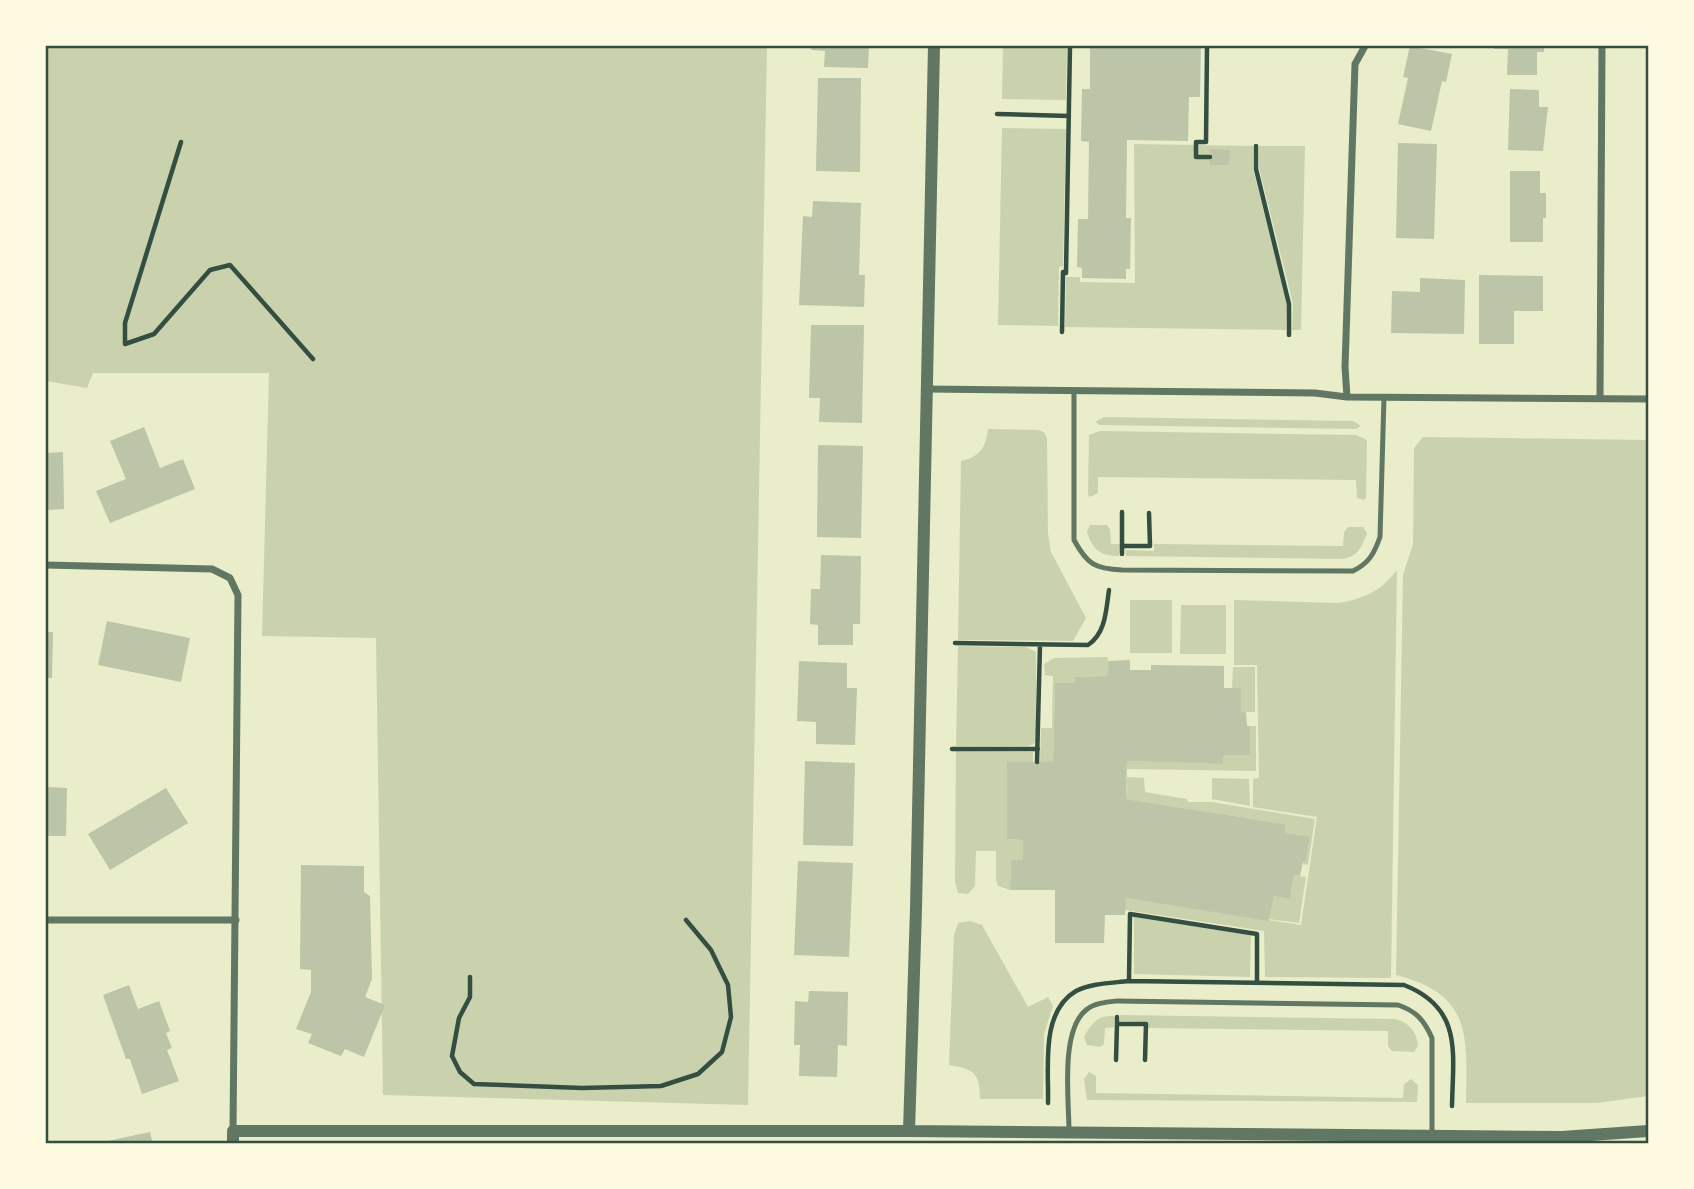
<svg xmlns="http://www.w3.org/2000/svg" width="1694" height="1189" viewBox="0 0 1694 1189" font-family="'PT Sans',sans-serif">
<rect width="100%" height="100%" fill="#e9edc9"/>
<path fill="#cad2ad" d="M46,46H767L748,1105L383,1095L376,638L262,636L269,373H93L87,388L46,381Z
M1003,46H1067L1066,100L1002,99Z
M1002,128L1066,129L1063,266L1059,267L1058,326L998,325Z
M1134,144L1253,146V168L1287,304L1286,330L1065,327L1066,277H1080V282L1135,283Z
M1259,146H1305L1301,330H1292L1293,304L1259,168Z
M1104,417L1353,421L1361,426L1356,429L1100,425L1095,422Z
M988,429L1038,430L1044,432L1047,438L1048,533L1051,552L1086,618L1073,641L958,640L961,461C980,457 986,447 988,429Z
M1100,431L1356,435L1367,440L1366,498L1364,500L1357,498L1356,480L1098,477V493L1090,497L1088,495L1089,435Z
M1423,437L1648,440V1096L1597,1103H1466C1467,1036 1472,994 1396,975L1403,575L1413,544L1414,448Z
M1090,525H1107L1110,529L1111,544H1120L1119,556C1100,556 1093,550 1087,532Z
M1348,527H1363L1367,533C1362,547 1358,556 1343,559L1126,556V550L1154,551V544L1343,546L1344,532Z
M1397,570L1391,978L1265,977L1264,931L1125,910L1126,898L1301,925L1317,817L1253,807V779L1259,778L1257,665H1234V600L1338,603C1364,599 1381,591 1397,570Z
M1130,600H1172V653H1130Z
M1181,605H1226V654H1180Z
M958,646L1026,647L1036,652V740L1034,744L1028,746H956Z
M1108,657L1107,676L1076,677L1075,683H1055L1053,762H1040L1041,728H1052L1053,676L1045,675L1044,664L1054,658Z
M1233,667H1255V712H1241V689L1232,688Z
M1250,726H1256V771L1127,769V761L1223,764L1224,755H1250Z
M956,751L1033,752V762H1007V839L1023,840L1022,860H1011L1010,890L998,886L996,880V851H976L975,886L968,894L958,893L955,882Z
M1127,777L1144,778L1145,792L1187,799L1188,802H1212L1315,819L1308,865L1302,864L1306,862L1310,836L1285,833V824L1126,799Z
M1212,778L1249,779L1250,806L1212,799Z
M1294,875L1306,877L1299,923L1269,919L1274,896L1290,899Z
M1134,917L1251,935L1250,977L1134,974Z
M970,921L982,925L1028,1007L1048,997L1053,1006L1044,1034L1043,1099H980C980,1073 974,1069 949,1065L954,935L958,923Z
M1120,1015L1395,1019C1409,1022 1417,1032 1418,1046L1414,1052L1392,1051L1388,1046V1031L1148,1028V1022L1120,1021Z
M1114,1016V1027L1105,1028L1104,1044L1100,1047L1087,1045L1084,1037C1092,1023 1097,1015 1114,1016Z
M1089,1072L1096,1076V1093L1403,1098L1404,1084L1411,1079L1418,1085L1417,1102L1087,1100L1084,1079Z"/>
<path fill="#bcc5a7" d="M812,46H869L868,68L824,67L825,51L811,50Z
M1090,46H1201L1200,97H1189L1188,141L1127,140L1126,218H1131L1130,269H1126V279L1082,278V268L1077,267L1078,219H1088L1089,142L1081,141L1082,89H1090Z
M1410,46L1452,54L1446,82L1442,81L1431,131L1398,124L1408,78L1403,77Z
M1494,46H1544V52H1537V75H1507L1508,49H1494Z
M818,78H861L860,172L816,171Z
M1510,89L1539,90V107H1548L1543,151L1508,150Z
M1398,143L1437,144L1434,239L1396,238Z
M1210,149L1230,150L1229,165H1210Z
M1510,171H1540V193H1546V218H1543V242H1510Z
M813,201L861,203L859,275H865L864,307L799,305L803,216L812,217Z
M1479,275L1543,276V311H1514V344H1479Z
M1420,278L1465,280L1464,334L1391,333L1392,291L1420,292Z
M811,325H864L862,423L819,422L820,398H809Z
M144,427L160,468L183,459L195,489L110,523L96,491L126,479L110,441Z
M818,445L863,446L861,538L817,537Z
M63,452L64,509L46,510V453Z
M821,555L861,556L860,624H853V645H818V625L810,624L811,589H820Z
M107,621L190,638L181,682L98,665Z
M46,632H53L52,678H46Z
M1130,660V670H1151V665L1224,666V688H1241V712H1246L1247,726H1250V755H1224L1223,764L1127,761L1126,799L1285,824V833L1310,836L1306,863L1303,862L1300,876L1294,875L1290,899L1274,896L1269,921L1126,898L1125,915H1105L1104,943H1055V890H1010L1011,860H1022L1023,840L1007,839V762H1053L1055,683H1075V677L1107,676L1108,661Z
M799,661L847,663V688H857L855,745L816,744V722L797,721Z
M805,761L855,763L853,846L803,845Z
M46,787L67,788L66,836H46Z
M166,788L188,823L110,870L88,834Z
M798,861L853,863L849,957L794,955Z
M301,865L364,866V892L370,896L372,979L365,997L385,1005L364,1057L345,1049L341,1056L308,1043L312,1034L296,1029L311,992V970L300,969Z
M129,985L138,1009L159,1001L170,1031L166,1033L172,1048L167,1050L179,1081L142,1094L130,1059H126L103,995Z
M809,991L848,992L847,1046L838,1045L837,1077L799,1076L800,1045H794L795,1001L808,1002Z
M150,1132L153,1144H103V1142Z"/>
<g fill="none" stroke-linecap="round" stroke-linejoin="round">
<path stroke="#344e41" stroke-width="4.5" d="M1207,46L1206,142H1196V157H1210
M997,114L1069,116
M181,142L125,323V344L154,334L210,270L230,265L313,359
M1256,146V169L1289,304V335
M1062,332L1063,272L1066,273L1070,46
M1122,512V546
M1122,554V546H1150L1149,513
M955,643L1088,645C1106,633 1106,610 1109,590
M952,749H1038
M1037,762L1040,645
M470,977V997L459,1018L452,1056L460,1072L474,1084L582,1088L661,1086L698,1074L722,1052L731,1017L728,985L711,950L686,920
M1129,980L1130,914L1257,934V982
M1117,1017V1024H1146L1145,1060
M1116,1060L1117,1024
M1048,1103C1049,1068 1040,1012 1076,991C1091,983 1112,983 1129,981L1404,985C1463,1008 1453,1053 1452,1106"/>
<path stroke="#617663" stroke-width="5" d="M1074,391V540C1087,564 1095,569 1122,570L1353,571C1369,563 1374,554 1380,537L1384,397
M1069,1131C1069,1100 1060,1031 1086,1010C1094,1003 1107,1002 1117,1001L1398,1005C1416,1011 1424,1020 1432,1038V1136"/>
<path stroke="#617663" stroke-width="7" d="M927,389L1315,393L1347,397L1648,399
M1347,397L1345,367L1355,64L1365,46
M1600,398L1602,46
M46,565L212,569L230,578L238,595L233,1131
M46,920H236"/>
<path stroke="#617663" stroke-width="12" d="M909,1131L916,909L934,46
M233,1144V1131H909L1562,1137L1648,1131"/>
</g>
<rect width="1694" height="1189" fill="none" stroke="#fefae0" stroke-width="94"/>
<rect x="47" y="47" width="1600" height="1095" fill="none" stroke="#344e41" stroke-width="2.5"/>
</svg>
